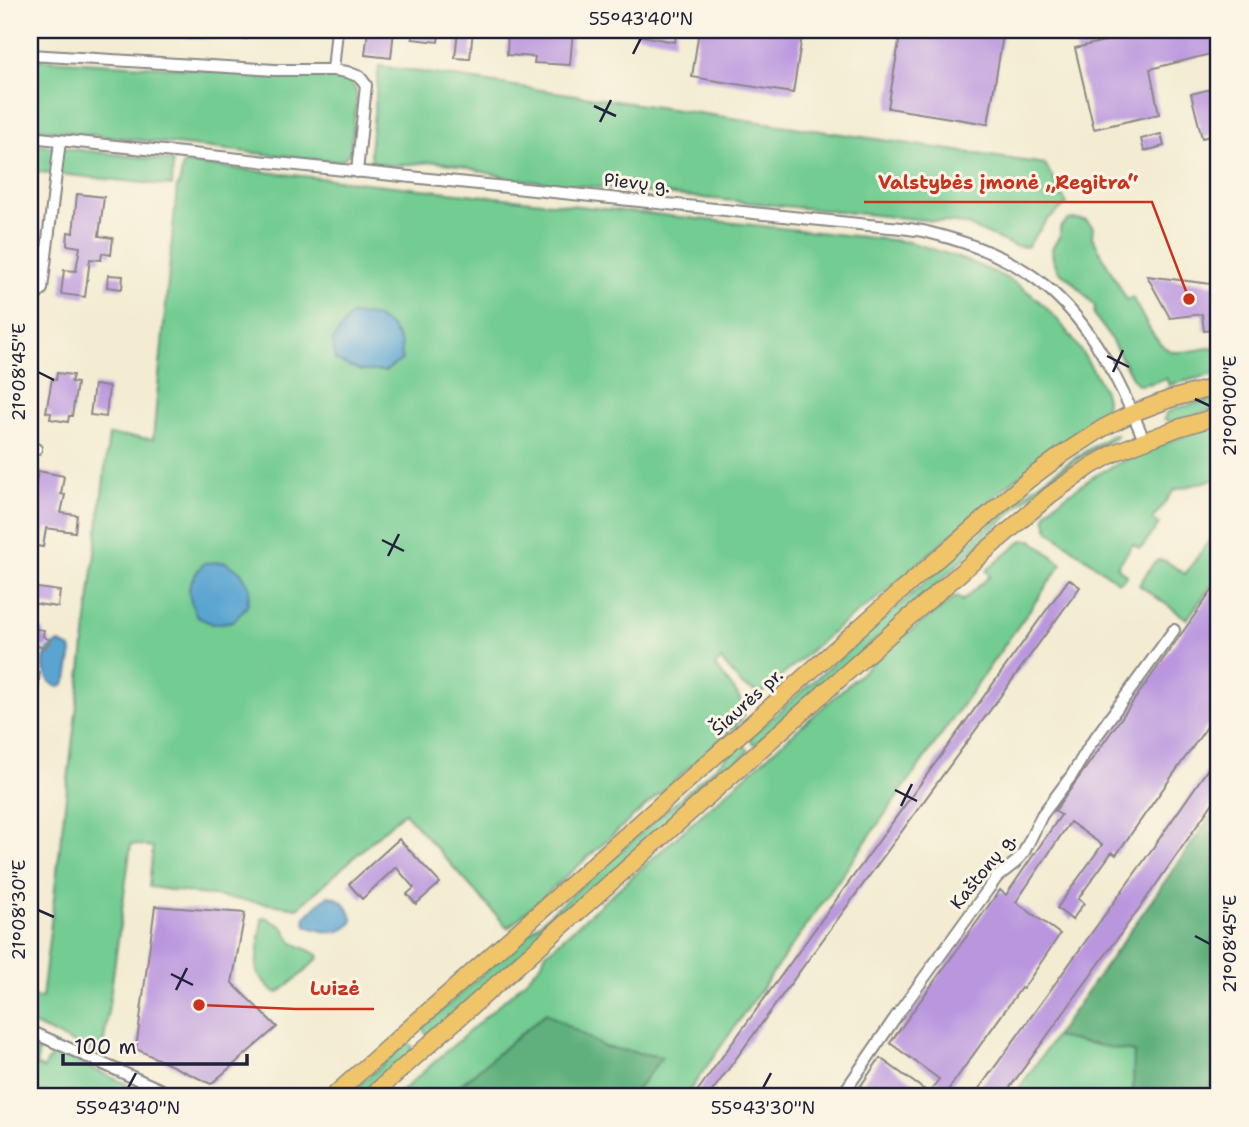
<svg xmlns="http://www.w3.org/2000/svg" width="1249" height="1127" viewBox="0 0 1249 1127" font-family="'Shantell Sans',sans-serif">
<rect width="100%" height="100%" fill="#fcf5e5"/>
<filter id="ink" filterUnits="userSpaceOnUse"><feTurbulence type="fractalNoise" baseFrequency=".0143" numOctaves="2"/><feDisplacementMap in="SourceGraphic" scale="14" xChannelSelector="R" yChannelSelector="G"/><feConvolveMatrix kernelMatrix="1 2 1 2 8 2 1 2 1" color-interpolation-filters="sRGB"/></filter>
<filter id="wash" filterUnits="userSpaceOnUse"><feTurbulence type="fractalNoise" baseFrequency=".00686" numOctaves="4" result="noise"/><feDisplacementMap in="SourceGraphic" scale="28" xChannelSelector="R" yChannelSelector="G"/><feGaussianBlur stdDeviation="1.57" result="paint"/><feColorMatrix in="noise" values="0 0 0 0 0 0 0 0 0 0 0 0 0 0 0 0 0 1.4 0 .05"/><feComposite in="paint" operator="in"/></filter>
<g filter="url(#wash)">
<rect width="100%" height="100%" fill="#f3ecd2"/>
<path fill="#73cc92" stroke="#4a7766" stroke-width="2" d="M30,59L345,78C353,84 356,88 357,98L350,151C345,161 339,162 328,161L30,128Z
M379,66L1045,164L1067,204L1047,220L1027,247L1014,246L965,224L503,178L502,176C480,172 460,164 437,162C415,161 393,171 372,161L370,151Z
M30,144L171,161L173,163L172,186L30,171Z
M183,163L909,242C945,253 982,264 1015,283C1047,302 1072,335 1091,367C1102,386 1113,400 1100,421L1016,478L882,595L837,628L761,694L743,686L721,660L715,666C723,677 742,696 744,710C745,716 740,720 737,725L508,928L404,812L298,908L149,887L153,847L131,844L102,1056L30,1023V997L42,998L109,435L153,439L177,187L180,181Z
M1073,219L1086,220L1093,227L1092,237L1127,300L1132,297C1141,312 1156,350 1175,352C1189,353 1205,348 1219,346V373L1169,385L1166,378L1152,383L1139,385L1133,379L1108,334L1094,315L1095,306L1072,281L1058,270L1053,259L1052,249L1060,235V227L1068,220Z
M1219,398V408L1171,422L1164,419L1166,413L1177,408Z
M1219,424V482L1215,479L1174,490L1153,519L1159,524L1143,546L1139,548L1133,544L1117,567L1127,575L1123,580L1118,582L1049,531L1045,517L1047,512L1054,504L1094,476L1144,450Z
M1113,434L1117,435L1115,438C1039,475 992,534 931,590C873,643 814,693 755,745L749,738L1018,500C1048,475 1080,454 1113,434Z
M1219,527V575L1187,619L1139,585L1153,564L1158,560L1166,561L1185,574Z
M1023,540H1032L1062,564L685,1097H631L661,1057L604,1047L546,1013L446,1097H395L518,988L542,963L545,954L896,642L957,596L962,601L990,576L986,571Z
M742,743L749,751L429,1037L422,1028Z
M265,917L283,927L293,943L317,954L319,957L303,973L278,993L271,990L258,974L256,967L262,919Z
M1055,1037L1134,1052L1133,1097H1013Z
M30,1039C42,1044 39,1054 36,1065L44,1069C47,1063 49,1055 58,1053L155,1097H30Z
M407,1043L412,1046V1049L409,1054L360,1097H345Z"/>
<path fill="#5eb07c" stroke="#40695c" stroke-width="2" d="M1219,805V1073L1202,1097H1133L1134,1052L1055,1037Z
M546,1013L604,1047L662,1057L631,1097H446Z"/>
<path fill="#5aa4d1" stroke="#3e6386" stroke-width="2" d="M350,315L374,316L391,327L401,343L402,360L385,371H361L335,360L333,341Z
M225,562L241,572L250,588L247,606L234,621L213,624L197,617C185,591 186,585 204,563Z
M59,643L71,648L72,652L67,679L62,686L57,687C39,677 39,650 59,643Z
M328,896C343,897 349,908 353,921C342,938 323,932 306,926L305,917C313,910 319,901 328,896Z"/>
<g id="blocks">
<path fill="#ba96df" d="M186,30H217L216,39L186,38Z
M219,30H248L247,39L219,37Z
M368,30H394L391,58L365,55Z
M414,30H440L438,42L412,39Z
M458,30H473L470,59L455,58Z
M508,30H573L570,65L534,63L535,57L507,55Z
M637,30H677L675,42L636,35Z
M699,30H803L793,93L692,77Z
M901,30H1004L988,124L888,108Z
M1152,30H1219V52L1150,69L1159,114L1094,129L1075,48Z
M1219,87V134L1202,138L1191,94Z
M1161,134L1164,146L1144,151L1141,139Z
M77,194L104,197L99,236L113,238L111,255L102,253L101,260L90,259L85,297L61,294L64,270L76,271L80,247L67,245L68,232L73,233Z
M108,275L123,276L122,289L107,287Z
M1147,276L1219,285V329L1204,331L1202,314L1170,318Z
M57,373L73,375L71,382L77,383L72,416H69L68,422L50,419L51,413L46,412L52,379L56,380Z
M94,385L109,387L106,417L90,415Z
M38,471L64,476L61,494L65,495L61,513L77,515L75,532L46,528L43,547L30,545V513Z
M1069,579L1080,587L708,1097H693Z
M1219,581V710L1116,855L1112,852L1078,899L1084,903L1072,920L1057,908L1102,845L1070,822L1016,902L1060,934L1023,989L1021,988L943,1097H853L880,1058L929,1093L939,1079L890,1043L1000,890L1006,895L1061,815L1055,811Z
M30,587L60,591L58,607L30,603Z
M30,628L44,630L43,636L51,641L45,649L41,646L30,645Z
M30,671L40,672L36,707L30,706Z
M1219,753V794L1153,889L1003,1097H973L1143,862Z
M399,839L440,883L416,904L407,894L414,888L396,867L362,899L349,884Z
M155,906L245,913L232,983L277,1027L211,1084L136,1049Z"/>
</g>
</g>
<g filter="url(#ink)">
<use href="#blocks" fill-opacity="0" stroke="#8a8786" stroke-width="2"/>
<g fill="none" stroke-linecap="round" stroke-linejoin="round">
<defs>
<path id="street" d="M30,55L275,70H333L347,72L360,77L366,85L357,172
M333,70L337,30
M30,137L868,225C888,227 908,228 927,232C968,242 1010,257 1043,284C1092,323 1121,384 1144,440
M30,322L33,299L42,289L60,141
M30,448L36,449
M30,1031L177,1097
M841,1097L895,1018L997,877L1016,862L1024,852L1042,815L1072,775L1090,745L1174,630"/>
<path id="primary" d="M332,1097L886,604L1028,480L1063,454L1103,428L1133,413L1170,399L1219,386
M370,1097L898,627L1050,495L1091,466L1116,452L1178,428L1219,416"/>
</defs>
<use href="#street" stroke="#8a8786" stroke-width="14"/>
<use href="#primary" stroke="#8a8786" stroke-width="19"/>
<use href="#street" stroke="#fff" stroke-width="10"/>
<use href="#primary" stroke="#f0c469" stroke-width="16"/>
</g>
</g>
<path fill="none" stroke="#22223b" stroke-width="2.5" d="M633,54L641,38M594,106L616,116M600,122L611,100M1107,356L1129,367M38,372L54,380M1113,372L1123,350M1195,399L1210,406M382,540L404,551M388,556L399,534M895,790L917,801M901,806L912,784M38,910L54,917M1195,936L1210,944M171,974L193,985M176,990L187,968M128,1088L136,1073M763,1088L771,1073"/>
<g text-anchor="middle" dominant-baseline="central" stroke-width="6" stroke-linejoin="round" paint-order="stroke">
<g font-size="18" fill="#22223b" stroke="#fcf5e5">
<text transform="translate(637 183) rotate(6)">Pievų g.</text>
<text transform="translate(747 702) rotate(-42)">Šiaurės pr.</text>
<text transform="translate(983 871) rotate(-51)">Kaštonų g.</text>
</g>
</g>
<path fill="none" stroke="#c8321e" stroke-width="2.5" d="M1189 299L1152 202H864M199 1005L296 1009H374"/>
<g fill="#c8321e" stroke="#fcf5e5" stroke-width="2.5">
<circle cx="1189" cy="299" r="7"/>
<circle cx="199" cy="1005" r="7"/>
</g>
<g font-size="19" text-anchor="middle" font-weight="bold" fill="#c8321e" stroke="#fcf5e5" stroke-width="6" stroke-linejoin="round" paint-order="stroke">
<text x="1008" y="189">Valstybės įmonė „Regitra“</text>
<text x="335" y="995">Luizė</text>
</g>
<rect width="1249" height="1127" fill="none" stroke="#fcf5e5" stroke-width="77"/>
<path d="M63 1054v10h184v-10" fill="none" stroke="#22223b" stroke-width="3.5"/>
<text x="74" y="1054" font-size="21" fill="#22223b" stroke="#fcf5e5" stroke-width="5" paint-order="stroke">100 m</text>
<rect x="38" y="38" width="1172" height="1050" fill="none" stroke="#22223b" stroke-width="2.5"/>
<g font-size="18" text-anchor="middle" fill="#22223b">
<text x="641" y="25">55°43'40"N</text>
<text transform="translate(19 372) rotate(-90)" y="6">21°08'45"E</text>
<text transform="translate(1230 406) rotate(-90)" y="6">21°09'00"E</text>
<text transform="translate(19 910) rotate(-90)" y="6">21°08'30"E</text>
<text transform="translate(1230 944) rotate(-90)" y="6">21°08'45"E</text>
<text x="128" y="1114">55°43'40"N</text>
<text x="763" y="1114">55°43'30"N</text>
</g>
</svg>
